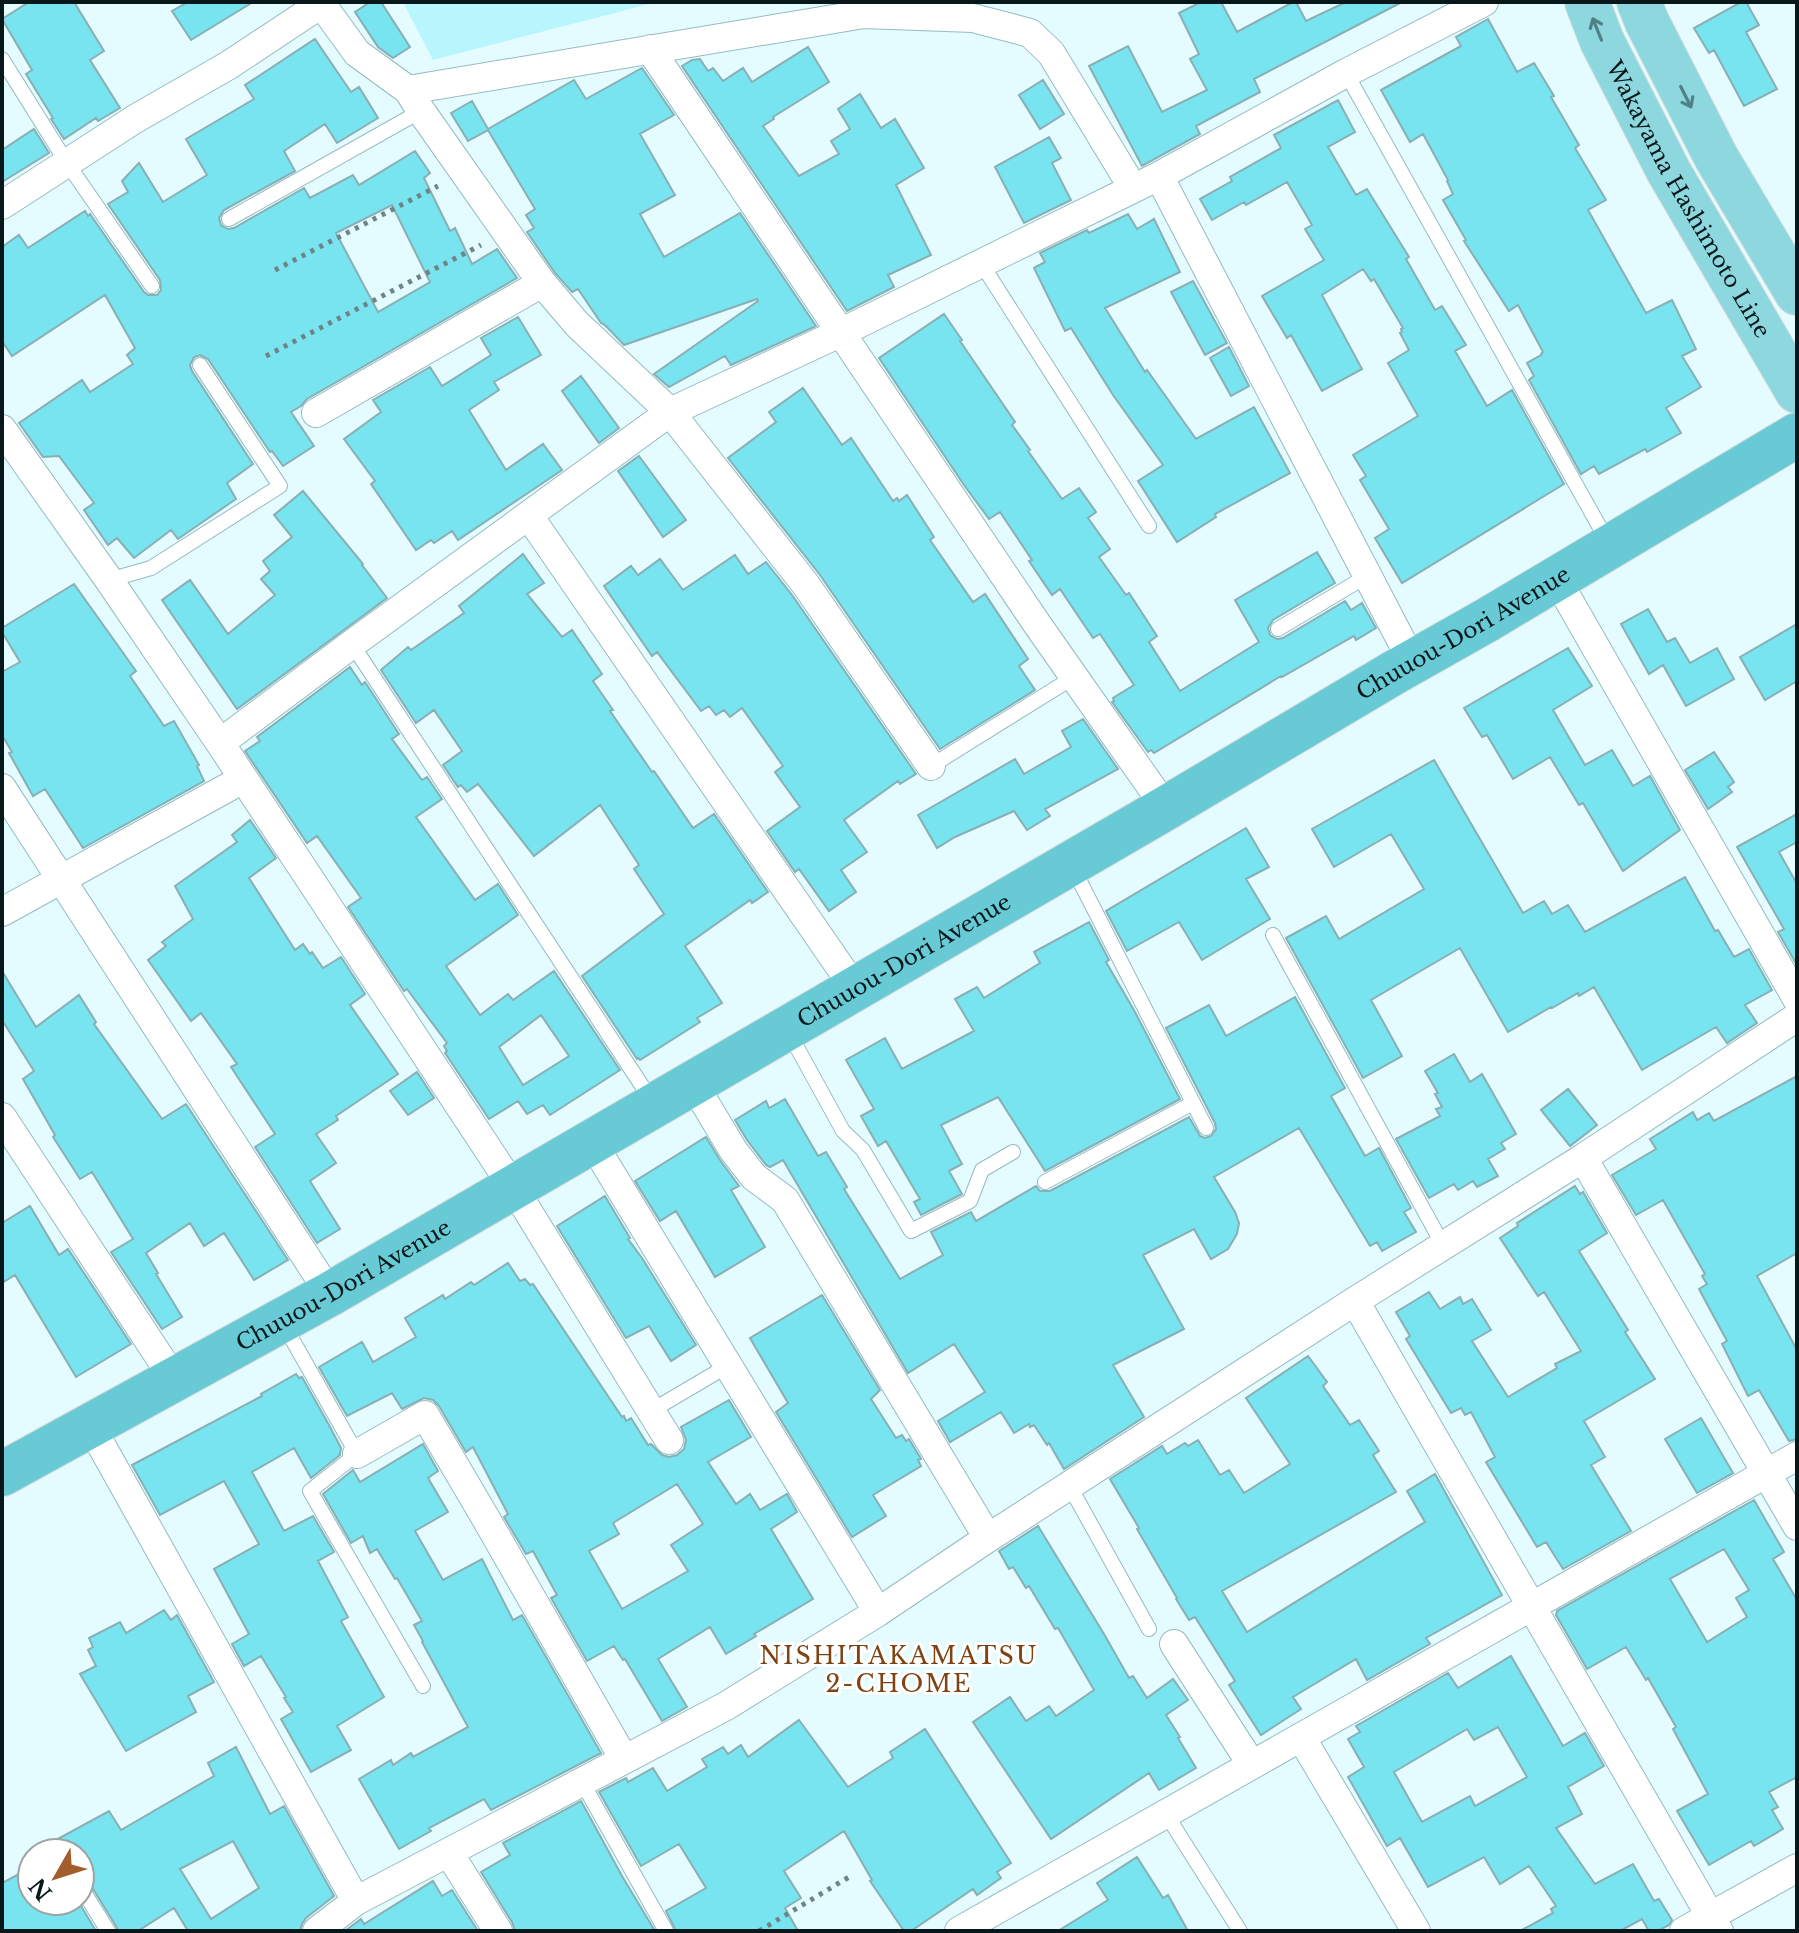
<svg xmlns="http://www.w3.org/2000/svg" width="1799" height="1933" viewBox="0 0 1799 1933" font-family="'Libre Baskerville',serif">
<rect width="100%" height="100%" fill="#e4fcff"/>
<path fill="#b8f5fc" d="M403,2H657L433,60Z"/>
<path fill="#78e4f0" stroke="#88afb4" stroke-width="2" fill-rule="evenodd" d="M29,2H74L104,51L90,60L120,108L98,121L96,118L64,139L51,119L53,118L26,74L32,70L2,19Z
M188,2H253L191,40L172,11Z
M370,2H381L410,47L393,58L378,47L355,12Z
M1201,2H1221L1237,32L1293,2H1296L1306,21L1346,2H1402L1254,79L1260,92L1196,126L1200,134L1142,166L1089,66L1128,46L1162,112L1207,90L1190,59L1199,54L1179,13Z
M1741,2H1746L1759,25L1746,32L1777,89L1744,106L1714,50L1709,53L1694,28Z
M1488,19L1517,72L1534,63L1554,96L1551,97L1579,145L1575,148L1606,200L1588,210L1646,313L1672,300L1696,349L1682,356L1701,387L1666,408L1681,433L1647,452L1645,449L1599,474L1594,466L1581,474L1529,380L1534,376L1527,363L1541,355V354L1543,352L1518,305L1509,311L1464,241L1466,240L1443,200L1453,194L1447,181L1448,180L1423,134L1410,142L1381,90L1461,46L1456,37Z
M315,39L351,92L359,87L378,118L337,143L325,124L284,151L295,171L224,210L219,218L221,225L228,229L234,228L304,188L310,198L353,175L359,185L415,151L430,173L424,178L450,231L455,228L472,264L497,249L517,278L307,399L301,406L291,412L314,446L283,466L272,451L270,452L208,359L200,355L194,357L190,365L192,371L253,464L227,483L236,499L178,539L171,530L134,558L117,538L108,545L84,510L94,503L59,456L43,457L19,423L82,380L90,392L133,364L127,355L135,348L105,295L12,356L2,341V247L19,235L28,248L85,211L88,216L90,214L144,292L148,295H157L161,290L160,280L108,204L128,192L122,181L139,163L163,202L207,175L186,139L254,99L245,85ZM392,205L430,282L378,312L336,233Z
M808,47L829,82L773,117L774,119L763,126L799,176L839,154L831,141L850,129L838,109L860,94L881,128L895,119L924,168L896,185L931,255L888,275L894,287L847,311L682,66L692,60L700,59L708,71L713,68L723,81L743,68L752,82Z
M642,68L674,115L640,134L675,195L640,214L664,257L740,213L816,326L731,365L725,356L669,387L654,374L758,301L757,299L624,345L605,325L601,323L578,289L572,292L555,273L527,232L534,228L526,215L535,209L488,130L468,141L451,113L472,101L488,129L574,80L586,99Z
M1043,80L1064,114L1040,129L1019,95Z
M1338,100L1355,132L1328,147L1356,195L1367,189L1409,257L1406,259L1435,310L1442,306L1466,345L1455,351L1487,406L1512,390L1564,484L1402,583L1375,538L1389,529L1360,480L1366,476L1353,455L1418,416L1388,363L1409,350L1400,333L1402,332L1401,329L1403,328L1374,279L1371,281L1363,269L1322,295L1362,369L1322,391L1291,335L1287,338L1262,296L1324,260L1305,229L1312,225L1287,182L1246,205L1244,202L1212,220L1200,199L1232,181L1230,177L1281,148L1274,135Z
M34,129L49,153L2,182V150Z
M1049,137L1061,158L1052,163L1071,200L1024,223L995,167Z
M1128,214L1137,229L1154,219L1180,272L1105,308L1145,372L1147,370L1196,439L1254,407L1290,473L1215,514L1216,517L1177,542L1138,481L1163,465L1113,395L1071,328L1065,331L1034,268L1045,262L1040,253L1087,230L1089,233Z
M1193,281L1227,343L1205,355L1171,292Z
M944,314L962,340L960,341L1015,422L1012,425L1030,450L1028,451L1062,499L1079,488L1096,512L1088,518L1110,549L1099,557L1126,595L1129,593L1157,636L1149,642L1180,691L1259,642L1235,600L1317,552L1335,583L1273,620L1268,628L1270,635L1277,639L1283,638L1345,601L1351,610L1362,603L1376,628L1356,640L1354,636L1282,677L1281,676L1154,753L1151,750L1148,752L1112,702L1114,701L1113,698L1134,685L1100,634L1093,638L1060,589L1052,595L1029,561L1032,560L1000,512L989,519L964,485L879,358Z
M518,317L541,355L494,382L499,390L469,410L506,470L543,444L562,470L458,540L452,531L434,543L431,540L416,550L371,484L375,481L344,439L381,412L373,400L430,367L442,386L491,355L481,338Z
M1229,347L1249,386L1231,396L1210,358Z
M581,376L619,428L599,443L562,391Z
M803,388L842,445L851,438L893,501L897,498L899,501L907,495L934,537L930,540L973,602L985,594L1028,659L1019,666L1035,690L940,749L820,575L728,458L776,422L769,412Z
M639,456L686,520L663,537L618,471Z
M303,491L363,564L362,565L387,598L237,709L162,600L190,580L228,634L275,595L261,579L270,571L263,561L292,537L274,515Z
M523,554L544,583L527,594L562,637L572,630L602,674L593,681L613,710L610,711L652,772L654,771L693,828L714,814L768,892L752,903L750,900L685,946L722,1003L697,1018L700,1022L640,1060L638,1058L637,1059L582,976L664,914L634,869L639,865L600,805L534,856L478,784L467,792L461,785L458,787L443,765L462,751L434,710L416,723L381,670L408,647L411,650L464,613L459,606Z
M735,555L748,574L766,562L792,595L916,774L900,784L898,781L844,820L867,852L841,870L856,892L829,911L799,869L795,872L767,831L800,807L775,772L783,766L742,708L730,717L724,710L716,715L709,706L701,711L657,652L652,656L604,586L631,566L638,575L660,559L683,590Z
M74,584L136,671L130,676L164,726L174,721L199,765L197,766L204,781L83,848L45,789L33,796L9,753L12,752L2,735V672L20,662L2,632V628Z
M1648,609L1667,642L1675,638L1690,663L1717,648L1734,679L1686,706L1663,665L1649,674L1621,624Z
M1797,624V681L1765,700L1740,657Z
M1568,648L1592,686L1553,710L1585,765L1612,750L1633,786L1650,776L1680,830L1623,871L1583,803L1579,805L1550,757L1513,779L1487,735L1482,737L1464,708Z
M350,667L362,685L365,682L399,734L392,739L422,780L427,777L442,799L416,817L475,900L498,884L518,915L446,966L480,1015L508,994L513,1000L554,971L620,1070L550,1115L543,1105L527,1114L518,1101L489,1119L445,1053L447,1051L444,1046L447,1043L407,989L404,991L348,907L361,898L317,836L307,843L245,751L260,741L257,737ZM541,1015L569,1056L523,1085L499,1047Z
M1083,719L1118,769L1045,809L1050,816L1027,830L1014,811L955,837L937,848L918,815L1015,759L1024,774L1071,747L1062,731Z
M1714,752L1734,782L1728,787L1732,792L1708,809L1685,770Z
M1434,760L1523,913L1544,901L1552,914L1568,905L1585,932L1685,877L1715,931L1718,930L1734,957L1749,949L1772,990L1745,1005L1757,1023L1727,1043L1716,1027L1642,1070L1594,987L1579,996L1578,993L1552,1008L1551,1007L1508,1032L1460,948L1371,1000L1402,1056L1363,1078L1286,938L1326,916L1339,939L1424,889L1391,834L1334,867L1312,829Z
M1797,814V842L1779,852L1797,884V965L1778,932L1784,929L1737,847Z
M250,820L276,858L249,878L295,950L303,944L310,954L312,952L323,968L341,957L365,994L350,1005L398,1074L336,1116L338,1120L316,1134L336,1163L310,1181L340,1229L317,1243L255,1147L275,1134L231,1067L237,1064L201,1013L191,1021L148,960L166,946L162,942L193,919L175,886L237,842L232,835Z
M1246,828L1269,867L1246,879L1270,919L1202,960L1179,922L1127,951L1106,911Z
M1089,922L1109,960L1106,962L1135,1012L1180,1099L1045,1171L998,1097L941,1125L962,1164L949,1171L962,1194L921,1215L914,1202L920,1199L886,1141L878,1146L861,1116L874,1109L846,1060L885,1038L902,1069L974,1031L955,999L977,987L984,998L1040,963L1034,952Z
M2,971L36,1027L79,995L96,1022L94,1024L162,1119L186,1104L288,1260L254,1280L224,1233L204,1246L190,1223L146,1253L158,1273L156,1274L182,1317L162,1329L111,1252L133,1239L92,1172L80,1179L53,1137L55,1135L23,1079L34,1071L2,1020Z
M1295,997L1345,1088L1331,1096L1365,1156L1379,1148L1411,1208L1404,1212L1416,1232L1382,1251L1377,1242L1370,1246L1299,1128L1214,1177L1235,1212L1239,1223L1237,1234L1228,1249L1211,1259L1194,1229L1143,1255L1184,1329L1113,1365L1144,1417L1064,1469L1049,1443L1047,1445L1034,1425L1030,1427L1029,1424L1014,1433L1001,1412L950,1442L938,1421L985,1392L954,1344L908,1373L783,1160L770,1167L766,1165L747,1140L735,1120L766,1101L769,1108L785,1099L818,1156L826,1152L847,1187L844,1189L900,1279L943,1255L931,1232L971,1212L976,1221L1036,1186L1040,1191H1050L1189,1117L1200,1136L1205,1138L1211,1136L1216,1129L1215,1123L1166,1028L1209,1005L1226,1036Z
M1454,1054L1470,1082L1482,1074L1516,1134L1501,1143L1505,1149L1488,1159L1498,1176L1477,1187L1473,1181L1458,1190L1454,1184L1429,1198L1396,1139L1440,1116L1436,1109L1442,1107L1435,1094L1438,1093L1425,1071Z
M417,1072L434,1098L408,1115L390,1091Z
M1797,1076V1253L1757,1276L1797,1350V1439L1789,1441L1759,1390L1748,1396L1722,1344L1727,1341L1699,1289L1707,1284L1702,1276L1705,1274L1663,1200L1636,1215L1612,1175L1656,1149L1650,1139L1693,1112L1697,1120L1709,1113L1714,1121Z
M1568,1089L1597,1125L1570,1146L1541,1110Z
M706,1137L720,1160L739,1186L731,1190L765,1247L715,1277L676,1211L660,1221L635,1181Z
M1575,1186L1580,1194L1583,1192L1607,1233L1579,1251L1628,1330L1625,1332L1655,1379L1584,1421L1605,1457L1591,1465L1631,1531L1563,1569L1546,1542L1537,1547L1486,1462L1495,1457L1471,1412L1465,1415L1461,1408L1451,1413L1406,1339L1410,1336L1396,1312L1429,1292L1440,1309L1460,1297L1463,1304L1472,1299L1491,1330L1472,1341L1508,1397L1557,1368L1555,1364L1581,1351L1544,1292L1538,1296L1500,1238L1518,1226L1517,1223Z
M605,1196L630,1238L628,1239L642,1258L696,1345L671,1361L649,1326L626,1338L557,1226Z
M30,1206L59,1255L68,1249L131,1344L76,1377L15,1275L2,1283V1223Z
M508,1263L520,1281L525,1279L530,1285L533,1284L622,1417L624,1416L626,1421L631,1418L648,1445L651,1444L662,1455L669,1457L677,1455L684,1449L686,1440L681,1427L729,1400L751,1437L708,1462L736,1504L750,1494L760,1510L787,1494L797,1512L771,1529L813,1599L754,1634L756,1636L726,1654L710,1627L658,1659L687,1707L662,1721L625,1659L623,1660L614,1646L587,1661L551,1598L557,1595L533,1551L526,1554L504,1517L508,1514L473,1447L466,1452L439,1406L433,1400L424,1398L402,1409L392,1393L347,1416L319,1367L362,1342L373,1362L416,1337L405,1318L443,1295L445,1299L471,1282L474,1285ZM677,1484L703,1524L671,1545L688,1571L622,1609L589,1551L619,1534L613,1523Z
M822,1295L880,1390L871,1399L896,1438L902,1435L906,1441L909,1439L921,1459L918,1460L921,1466L873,1495L886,1516L852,1537L776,1412L788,1403L750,1338Z
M1308,1356L1327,1382L1323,1386L1350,1425L1359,1420L1379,1451L1373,1455L1396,1492L1222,1591L1247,1632L1425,1522L1407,1491L1435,1474L1502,1595L1426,1638L1430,1644L1367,1680L1356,1659L1293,1697L1301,1709L1261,1735L1229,1685L1235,1681L1195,1617L1189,1620L1176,1599L1177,1598L1137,1529L1139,1528L1110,1479L1162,1446L1167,1454L1185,1443L1188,1446L1198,1440L1220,1475L1229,1470L1244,1493L1290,1464L1246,1398Z
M296,1374L299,1378L302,1377L329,1425L341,1448L340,1455L311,1478L294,1448L252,1472L284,1531L313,1516L334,1552L318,1561L348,1617L341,1621L384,1697L337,1726L351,1750L311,1772L281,1719L293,1712L284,1698L286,1697L261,1656L244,1666L232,1644L249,1634L214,1569L259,1544L224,1481L160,1515L132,1465L262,1396L261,1394Z
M1701,1418L1733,1473L1697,1493L1665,1439Z
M423,1444L438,1471L428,1478L448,1512L415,1531L443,1580L482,1559L513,1620L522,1615L601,1753L491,1810L484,1799L429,1828L431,1831L399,1849L359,1779L391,1760L393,1765L411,1753L413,1757L468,1727L422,1642L423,1641L414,1625L422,1621L397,1578L395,1579L377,1549L370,1553L363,1536L351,1543L323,1494L353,1470L360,1482Z
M1754,1500L1784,1552L1773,1559L1797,1600V1777L1769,1792L1778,1807L1772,1810L1783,1829L1754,1846L1751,1841L1709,1865L1677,1811L1708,1794L1673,1729L1676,1727L1648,1678L1646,1680L1626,1647L1587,1669L1556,1615L1557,1611ZM1724,1549L1749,1590L1736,1598L1747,1617L1707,1642L1670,1579Z
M1038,1526L1104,1634L1129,1678L1133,1676L1147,1698L1173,1679L1188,1700L1166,1715L1180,1737L1178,1738L1196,1768L1159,1790L1149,1773L1051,1839L973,1722L1010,1697L1026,1721L1049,1706L1056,1716L1094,1690L1058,1628L1055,1629L1029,1586L1026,1588L1013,1567L1009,1569L999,1551Z
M164,1610L171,1620L177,1615L214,1682L188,1696L196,1712L126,1751L80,1674L96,1666L88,1650L93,1647L89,1638L120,1622L126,1633Z
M1511,1656L1563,1746L1585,1733L1604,1766L1568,1787L1582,1814L1556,1828L1595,1884L1633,1864L1654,1901L1659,1899L1672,1920L1669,1925L1658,1931H1649L1642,1919L1620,1931H1520L1553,1913L1551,1909L1556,1906L1529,1866L1500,1884L1484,1857L1428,1887L1400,1838L1387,1846L1348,1777L1364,1767L1348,1739L1360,1732L1356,1726L1448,1673L1458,1688ZM1498,1727L1527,1777L1475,1806L1470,1796L1422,1822L1394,1772L1467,1729L1474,1740Z
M799,1720L848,1787L893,1758L890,1752L925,1729L1011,1863L997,1872L1001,1878L977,1895L973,1889L911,1931H904L870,1881L872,1880L844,1831L784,1871L801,1898L785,1908L798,1931H676L666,1911L706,1888L679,1844L641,1866L599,1792L626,1778L628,1782L653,1768L667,1791L707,1767L702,1759L723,1747L728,1754L741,1745L748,1757Z
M236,1747L270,1814L284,1806L334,1896L306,1918L302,1924L300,1931H188L174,1908L138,1931H118L116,1926L90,1884L86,1880L80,1879V1853H32L109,1811L121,1830L214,1776L208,1763ZM233,1841L259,1888L211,1919L180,1869Z
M581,1801L622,1876L655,1931H515L512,1922L481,1872L510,1855L503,1843Z
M1137,1857L1163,1898L1168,1895L1188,1931H1058L1108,1900L1097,1883Z
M32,1867V1901H78L96,1931H2V1883Z
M433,1881L442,1896L452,1890L478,1931H345L361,1919L364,1924Z"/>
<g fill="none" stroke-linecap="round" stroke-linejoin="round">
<defs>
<path id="service" d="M2,59L67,163L152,286
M1346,73L1608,542
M229,219L421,111
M981,263L1149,526
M109,580L151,568L280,486L200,365
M1278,629L1367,576
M352,644L652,1101
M931,766L1074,677
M1073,868L1206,1128
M1273,935L1443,1245
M789,1033L843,1131L863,1150L911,1231L970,1201L982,1170L1013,1152
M1045,1182L1193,1103
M284,1325L357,1454L310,1491L423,1686
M651,1411L729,1365
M1069,1485L1149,1629
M582,1782L666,1931
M1166,1814L1240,1931
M82,1889L108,1931"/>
<path id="minor" d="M320,2L357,53L408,90L864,14L973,18L1030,33L1051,53L1133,188
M650,49L1037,624L1166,808
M1159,176L1413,663
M2,205L135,119L229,65L321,4
M542,283L577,324L670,412L806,585L931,766
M316,413L542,283L421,111L408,90
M2,429L109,580L220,743L513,1187L669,1440
M529,516L856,990
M1556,578L1797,999
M220,743L352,644L670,412L842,332L1159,176L1346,73L1484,2
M2,788L330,1294
M2,912L243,779
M693,1083L733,1150L754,1177L785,1200L988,1538
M2,1117L174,1379
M592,1142L878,1612
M1583,1158L1797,1526
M1355,1301L1719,1931
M90,1425L356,1901
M357,1454L425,1415L485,1517L624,1759
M1174,1644L1252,1765
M1301,1737L1416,1931
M449,1853L498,1931
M317,1931L356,1901L726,1706L878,1612L988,1538L1355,1301L1583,1158L1797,1017
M959,1931L1797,1456
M1684,1931L1797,1868"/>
<g id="primary">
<path id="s1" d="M1587,2L1602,41L1669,172L1797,391"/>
<path d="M1639,2L1647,22L1716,157L1797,293"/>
</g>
<g id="trunk">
<path id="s2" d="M2,1474L330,1294L1166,808L1395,672L1487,620L1797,435"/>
</g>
</defs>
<use href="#service" stroke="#94bbc0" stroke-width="16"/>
<use href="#minor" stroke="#94bbc0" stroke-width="30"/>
<use href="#primary" stroke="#d7dada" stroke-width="46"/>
<use href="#trunk" stroke="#d7dada" stroke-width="46"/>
<path stroke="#708487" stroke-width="5" stroke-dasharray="4 6" stroke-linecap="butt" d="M275,270L438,186
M266,356L481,245
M759,1931L849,1877"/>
<use href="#service" stroke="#fff" stroke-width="14"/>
<use href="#minor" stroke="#fff" stroke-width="28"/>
<use href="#primary" stroke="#8dd7df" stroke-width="44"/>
<use href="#trunk" stroke="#67cad4" stroke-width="44"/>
</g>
<defs><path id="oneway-shaft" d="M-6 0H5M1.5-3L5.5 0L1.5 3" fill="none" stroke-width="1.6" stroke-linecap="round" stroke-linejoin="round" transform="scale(2)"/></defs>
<g stroke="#518186">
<use href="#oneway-shaft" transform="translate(1597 29) rotate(-112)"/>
<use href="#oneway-shaft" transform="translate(1686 97) rotate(63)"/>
</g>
<g text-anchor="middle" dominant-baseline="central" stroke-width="6" stroke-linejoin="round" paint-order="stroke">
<g font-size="22" fill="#08181a" stroke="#fff">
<text stroke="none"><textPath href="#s1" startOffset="222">Wakayama Hashimoto Line</textPath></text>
<text stroke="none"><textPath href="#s2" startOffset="1686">Chuuou-Dori Avenue</textPath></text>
<text stroke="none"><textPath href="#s2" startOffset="1038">Chuuou-Dori Avenue</textPath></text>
<text stroke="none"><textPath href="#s2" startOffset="390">Chuuou-Dori Avenue</textPath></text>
</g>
<g font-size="24" letter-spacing="2" fill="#7f4414" stroke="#fff">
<text x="899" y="1655">NISHITAKAMATSU<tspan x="899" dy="28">2-CHOME</tspan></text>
</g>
</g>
<rect width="1799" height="1933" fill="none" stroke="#08181a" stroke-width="8"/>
<g transform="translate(56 1877) rotate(231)"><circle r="38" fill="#ffffff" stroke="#9ca3a3" stroke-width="2"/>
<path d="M0-6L14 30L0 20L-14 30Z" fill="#a15e2c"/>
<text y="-12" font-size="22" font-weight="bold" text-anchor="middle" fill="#08181a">N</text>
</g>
</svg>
